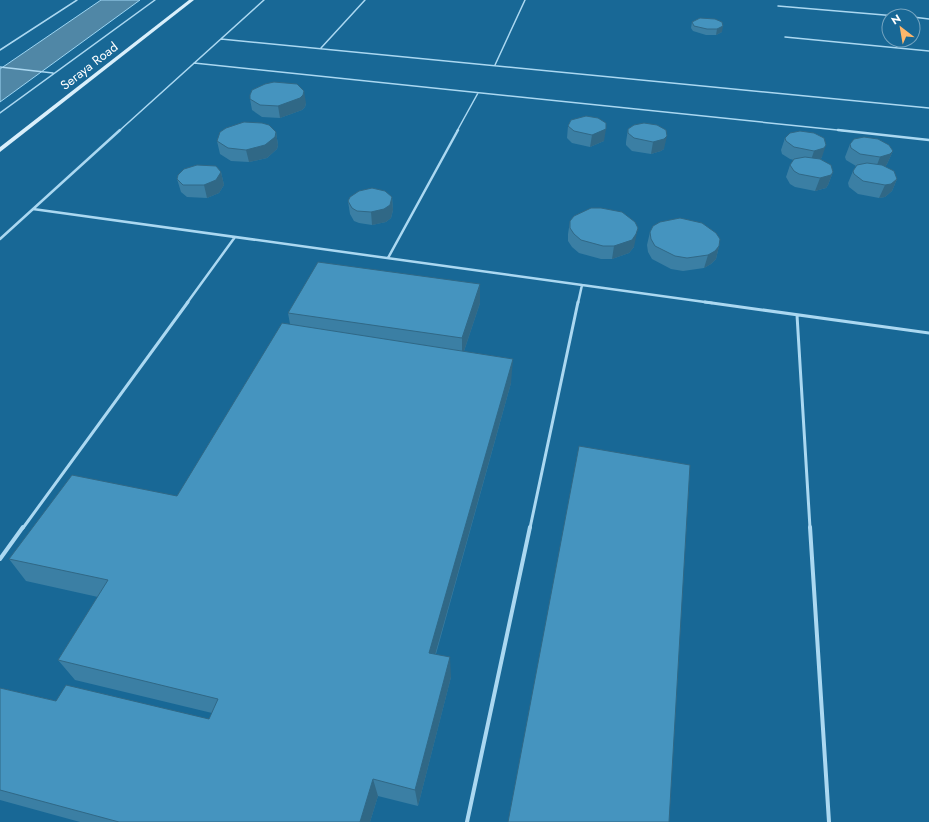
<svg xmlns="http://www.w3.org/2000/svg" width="929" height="822" viewBox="0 0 929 822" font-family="Jost,sans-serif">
<rect width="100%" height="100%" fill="#186896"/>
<path fill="#5087a6" stroke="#9ed6f3" d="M101,0H140L0,102V69Z"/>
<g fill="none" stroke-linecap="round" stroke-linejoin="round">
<path stroke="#abd8f1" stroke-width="1.5" d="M778,6L896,16
M913,17L929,19
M785,37L929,51
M221,39L929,108
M321,48L365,0
M0,50L77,0
M194,63L847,131
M495,65L525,0
M0,67L53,73
M0,113L155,0
M119,131L264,0
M457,131L478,93"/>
<path stroke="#abd8f1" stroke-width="2.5" d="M838,130L929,140
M33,209L712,303
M0,239L120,130
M388,258L458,130
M187,303L235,237
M578,303L582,285"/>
<path stroke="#abd8f1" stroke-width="3" d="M705,302L929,333
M797,315L810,528
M23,528L188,302
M530,528L578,302"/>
<path stroke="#abd8f1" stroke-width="4" d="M810,527L829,822
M0,559L23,527
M467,822L530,527"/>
<path fill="#d9effb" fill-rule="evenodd" d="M189,0H194L0,152V147Z"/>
</g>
<path fill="#3b7fa4" d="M700,18L722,32L716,35H706L693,31L691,28L692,22Z
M250,99L306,103L305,107L302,110L280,118L262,117L252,110Z
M571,120L604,141L590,147L572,143L567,138L568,126Z
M634,125L664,149L661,151L651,154L632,151L626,145V142L628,129Z
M800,131L822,157L820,160L833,172L828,185L826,188L815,191L795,187L790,184L786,177L790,165L794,160L790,159L782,154L781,150L785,138Z
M276,132L278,145L277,149L267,158L249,162L231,161L220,154L217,141Z
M850,144L893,151L887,164L885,167L897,179L892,191L885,197L879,198L858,194L849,187L848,183L853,171L856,166L846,160L845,157Z
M221,172L224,185L219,193L207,198L187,197L181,192L177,179Z
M392,197L393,210L391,218L386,222L372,225L359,223L354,221L350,214L348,201Z
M570,221L634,247L629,253L612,259H601L579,253L572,247L568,241V234Z
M650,232L719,246L716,259L711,264L704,268L683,271L671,269L652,259L648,252L647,245Z
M480,284V303L464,351L511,383L436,654L451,677L418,806L378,796L370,822H80L0,800V688L56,701L209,719L212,713L75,680L58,660L98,597L26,581L9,559L177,496L290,324L288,313Z"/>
<path fill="#306886" d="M723,26L722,32L716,35L717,29Z
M304,91L306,103L305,107L302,110L280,118L278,106Z
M606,129L604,141L590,147L592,135Z
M276,132L278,145L277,149L267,158L249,162L246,150Z
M667,136L664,149L661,151L651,154L653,142Z
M826,145L822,157L820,160L810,163L814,151Z
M893,151L887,164L885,167L875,170L880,157Z
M221,172L224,185L219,193L207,198L204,185Z
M833,172L828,185L826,188L815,191L820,178Z
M897,179L892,191L885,197L879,198L885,185Z
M392,197L393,210L391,218L386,222L372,225L371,212Z
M638,228L634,247L629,253L612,259L614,246Z
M719,246L716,259L711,264L704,268L708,255Z
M480,284V303L462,357V338Z
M513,359L511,383L430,673L429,653Z
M450,657L451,677L418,806L415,790Z
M373,779L378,796L370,822H360Z"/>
<path fill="#4594bf" stroke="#306886" d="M700,18L715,19L722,22L723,26L717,29H707L694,26L692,22Z
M274,82L297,84L304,91L303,95L300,98L278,106L260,105L250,99V95L252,90L265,84Z
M586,116L598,118L606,123V129L592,135L574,131L568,126L571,120Z
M244,122L262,123L269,125L276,132L275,137L265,145L246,150L228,148L217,141L220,132L226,128Z
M644,123L657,125L666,130L667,136L664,139L653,142L634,138L628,133V129L634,125Z
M800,131L814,133L824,138L826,145L824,148L814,151L794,147L786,141L785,138L790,133Z
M864,137L878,139L889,145L893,151L890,154L880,157L860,154L851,148L850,144L854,139Z
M805,157L820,159L831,165L833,172L831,175L820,178L799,174L794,171L790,165L794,159Z
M867,163L882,165L894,171L897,179L891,184L885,185L863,181L854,174L853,171L857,165Z
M197,165L216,166L221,172L216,180L204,185H183L177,179L178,175L184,169Z
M372,188L385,191L392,197L390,205L384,209L371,212L357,211L352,208L348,201L350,197L359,191Z
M591,208H601L622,212L635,222L638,228L636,234L632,240L614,246H603L581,240L574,234L570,228V221L574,216Z
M680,218L702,223L716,233L720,239L719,246L715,251L708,255L687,258L675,256L655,246L651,239L650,232L653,226L660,222Z
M318,262L480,284L462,338L288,313Z
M282,323L513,359L429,653L450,657L415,790L373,779L360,822H119L0,790V688L56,701L66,685L209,719L218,699L58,660L108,580L9,559L72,475L177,496Z
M579,446L690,465L669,822H508Z"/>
<g text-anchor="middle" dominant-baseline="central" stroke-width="3" stroke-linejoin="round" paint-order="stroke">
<g font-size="13" fill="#fff" stroke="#186896">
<text transform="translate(89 66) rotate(-38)">Seraya Road</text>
</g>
</g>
<g transform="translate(901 28) rotate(329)"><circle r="19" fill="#186896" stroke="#74a4c0"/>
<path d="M0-3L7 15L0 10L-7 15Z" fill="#ffb76b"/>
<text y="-6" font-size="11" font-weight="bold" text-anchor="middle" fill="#ffffff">N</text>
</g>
</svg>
